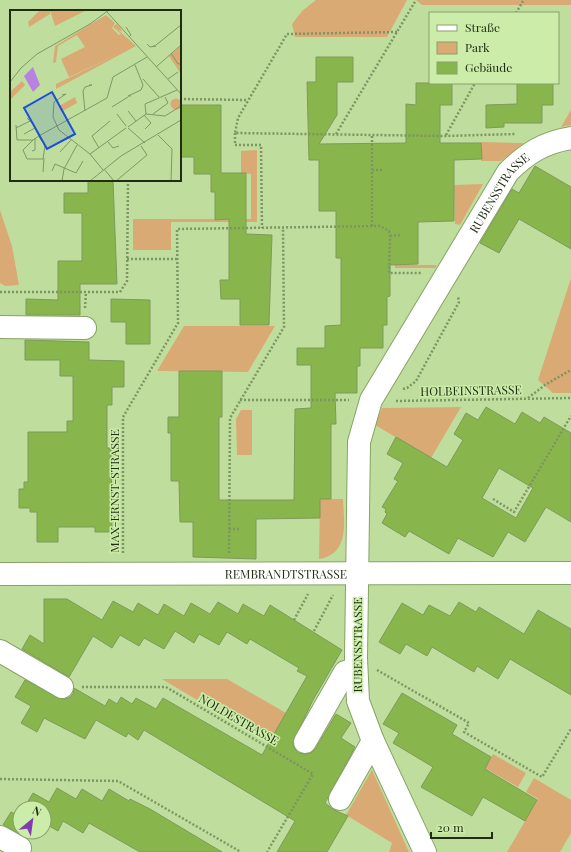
<svg xmlns="http://www.w3.org/2000/svg" width="571" height="852" viewBox="0 0 571 852" font-family="'Playfair Display',serif">
<rect width="100%" height="100%" fill="#bfde9d"/>
<path fill="#daaa75" d="M316,0H407L387,37H295L292,24L302,11Z
M416,0H571V5H422Z
M571,110V125L561,127Z
M481,142L524,143L501,161H481Z
M257,150V222H171V250H133V219H251V174L241,173V151Z
M483,184L460,225L455,224L454,185Z
M0,210L12,246L19,285L5,286L0,283Z
M400,239V265H437L435,268H395L394,240Z
M571,278V393H553L538,380Z
M184,326H275L248,372L157,371Z
M461,407L431,458L375,425L382,408Z
M241,410H252V455H237L236,419Z
M320,499H343C344,522 350,554 319,559Z
M162,679H227L286,713L276,731L294,743L288,753L269,742L272,736L202,692L197,700Z
M493,754L526,773L518,787L485,768Z
M372,770L409,852H389L392,843L346,815Z
M534,778L571,800V833L560,852H507L538,799L526,792Z"/>
<path fill="#88b64c" stroke="#7d9a5c" fill-rule="evenodd" d="M316,57H353V82H337V115L319,144L406,143V104L416,105V83H452V105H440V143H481L482,159L454,160V221L418,222V264L390,265V296L387,297V325H383V348H360V366H357V393H335L336,424H331V499H320V518L256,519V559L193,557V522H180L179,481H171V433H168V417H179V371H222V417H219V500H294L295,409L311,408V365H297V348H325V326L341,325V258H336V211H319V160H309L307,82H316Z
M517,83H553V105H542V123H504V127L486,128V105L517,104Z
M181,105H221V173H246V234L272,235L269,325H240V299H221L220,280H229V219L215,220V192H211V174H194V157H180Z
M535,166L571,187V249L519,219L499,253L480,243L512,189L519,193Z
M88,180H113L117,284H80V315H26V299L58,300V261H82V213H64V193H88Z
M111,299L150,300V344H126V322H111Z
M25,340L89,342V360L124,361V387H112V405H107V448H111L112,532H95V527H58V542H37V512H30V508H19V489H24V482H28V432H67V421H73V376H60V360H25Z
M486,407L515,424L522,412L540,423L544,417L571,433V522L546,507L525,542L508,532L493,557L458,538L449,554L409,531L405,537L382,523L387,514L385,512L386,509L382,507L398,481L394,479L403,463L387,454L396,437L447,467L463,440L454,434L466,413L478,420ZM499,468L533,488L516,518L482,498Z
M44,599H67L102,620L113,601L133,612L138,603L158,615L164,604L184,616L191,603L210,614L218,602L238,614L243,604L264,616L270,605L342,650L313,700L293,742L294,748L298,753L305,754L311,753L316,748L336,714L351,723L341,738L355,747L325,803L334,810L348,816L327,852H277L295,821L144,730L138,740L128,733L126,737L96,720L85,739L44,718L37,732L21,723L31,706L15,697L25,680L62,699L69,698L73,694L74,688L105,706L109,699L117,704L121,697L132,704L136,698L156,709L163,698L262,755L307,676L297,671L299,668L250,639L247,644L227,632L219,645L199,634L194,643L175,631L164,649L144,638L139,646L120,635L112,648L93,636L69,677L22,649L30,635L44,644Z
M459,602L476,612L479,607L524,634L538,610L571,629V695L510,659L498,679L477,666L474,672L432,647L427,656L406,644L400,654L379,642L402,603L423,615L429,605L450,616Z
M402,693L457,725L452,734L491,757L485,769L537,800L525,821L483,797L472,816L421,787L433,767L393,743L399,733L383,724Z
M57,788L76,799L82,789L102,801L109,789L129,801L130,799L150,809L222,852H140L89,823L83,833L63,821L58,831L44,823V808H24L33,793L49,802Z
M11,812L19,816L20,814V832H31L27,838L3,825Z"/>
<g fill="none" stroke-linecap="round" stroke-linejoin="round">
<defs>
<g id="minor">
<path d="M0,327L85,328"/>
<path id="s1" d="M0,574L571,573"/>
<path d="M0,651L62,687"/>
<path d="M305,742L345,672L356,669"/>
<path d="M340,799L373,741"/>
<path d="M0,837L20,848"/>
<path id="s2" d="M425,852L373,741L358,701L356,658L359,442L371,400L508,172C527,153 545,142 571,138"/>
</g>
</defs>
<use href="#minor" stroke="#86a364" stroke-width="24"/>
<path stroke="#7d9463" stroke-width="2.5" stroke-dasharray="2 2" stroke-linecap="butt" d="M516,13L523,1
M397,32L287,34L238,118L235,133L445,136L515,134
M180,99L248,100
M235,133V145H261L262,228
M336,134L416,0
M446,135L475,83
M372,170H384
M372,226V134
M390,236L400,235
M127,259H177
M0,292H120L127,281L128,180
M85,308L86,292
M403,389L407,388L416,381L459,302L458,297
M528,398L545,385L571,370
M240,400H349
M396,401L571,398
M493,499L514,512L571,416
M229,529H239
M123,553V417L178,323L177,229L380,226L389,231L390,236L389,273H422
M229,553L230,418L284,327L283,228
M294,620L308,594
M314,631L333,595
M377,670L469,723L464,732L542,777L571,729
M82,687H166L313,774L267,852
M0,779L118,781L241,852"/>
<use href="#minor" stroke="#fff" stroke-width="22"/>
</g>
<g text-anchor="middle" dominant-baseline="central" stroke-width="3" stroke-linejoin="round" paint-order="stroke">
<g font-size="12" fill="#212d13" stroke="#cceca9">
<text stroke="none"><textPath href="#s2" startOffset="712">RUBENSSTRASSE</textPath></text>
<text transform="translate(471 390) rotate(-1)">HOLBEINSTRASSE</text>
<text transform="translate(114 491) rotate(-90)">MAX-ERNST-STRASSE</text>
<text stroke="none"><textPath href="#s1" startOffset="286">REMBRANDTSTRASSE</textPath></text>
<text transform="translate(357 645) rotate(-90)">RUBENSSTRASSE</text>
<text transform="translate(239 719) rotate(30)">NOLDESTRASSE</text>
</g>
</g>
<g transform="translate(10 10)">
<rect width="171" height="171" fill="#bfde9d"/>
<path d="M30,0H40V4L19,17L18,12ZM40,0H74L75,1L45,16ZM96,5L105,13L102,18L109,25L111,24L103,17L106,14L110,17L112,22L105,17L126,36L46,79V74L108,44L59,67L51,49L75,37L67,25L48,36L46,52L43,53L45,36ZM171,36V64L159,46ZM12,71L15,75L0,90V82ZM65,87L67,93L51,102L49,96ZM160.5 94a5.5 5.5 0 1 1 11 0a5.5 5.5 0 1 1-11 0Z" fill="#daaa75"/>
<path d="M23,57L30,75L23,82L14,66Z" fill="#b782e1"/>
<path fill="none" stroke="#809766" stroke-width="1" d="M97,2L171,84M116,17L121,25L119,27M137,34L140,37L146,36H143M146,35L171,15M161,43L168,54H171M146,57L171,35M133,69L149,87M158,69L168,62M0,72L11,58L27,44L80,14L99,0M52,85L56,84L44,92L43,107L49,120L80,144L93,160M121,86H118L131,80L133,75L125,55M102,97L118,87M75,101L73,81L75,77L82,75H79M118,101L126,111M107,104L116,116M136,104L135,94L167,80M143,104L158,93L155,87M134,105L141,113L135,119M17,108L23,114L31,130L33,132L35,136L33,149H17L13,140L23,130L29,126L36,122L97,88L103,67L137,47M6,115L7,130H23M118,117L136,104L155,106L171,96M6,118L20,111M118,118L135,133M14,124L25,118M148,125L162,139L161,171M98,132L103,138L109,136M89,138L82,126L100,111M22,141L25,140V128M50,142L61,130M80,144L116,118M94,159L104,171M42,161L45,154L66,163M33,162L34,148M66,163L73,151M52,171L54,159L67,135M80,171L111,146L171,110M106,171L137,145L131,136"/>
<path fill="#1d4ed8" fill-opacity="0.15" stroke="#1d4ed8" stroke-width="2" d="M42,82L65,124L37,139L14,98Z"/>
<rect width="171" height="171" fill="none" stroke="#212d13" stroke-width="2"/>
</g>
<rect x="429" y="12" width="130" height="72" fill="#cceca9" stroke="#88a06d"/>
<rect x="437" y="25" width="20" height="6" fill="#ffffff" stroke="#88a06d"/>
<text x="465" y="32" font-size="12" fill="#212d13">Straße</text>
<rect x="437" y="42" width="20" height="12" fill="#daaa75" stroke="#88a06d"/>
<text x="465" y="52" font-size="12" fill="#212d13">Park</text>
<rect x="437" y="62" width="20" height="12" fill="#88b64c" stroke="#88a06d"/>
<text x="465" y="72" font-size="12" fill="#212d13">Gebäude</text>
<g transform="translate(32 820) rotate(29)"><circle r="19" fill="#cceca9" stroke="#88a06d"/>
<path d="M0-3L7 15L0 10L-7 15Z" fill="#813baf"/>
<text y="-6" font-size="11" font-weight="bold" text-anchor="middle" fill="#212d13">N</text>
</g>
<path d="M431 832v6h61v-6" fill="none" stroke="#212d13" stroke-width="2"/>
<text x="437" y="832" font-size="12" fill="#212d13" stroke="#cceca9" stroke-width="3" paint-order="stroke">20 m</text>
</svg>
